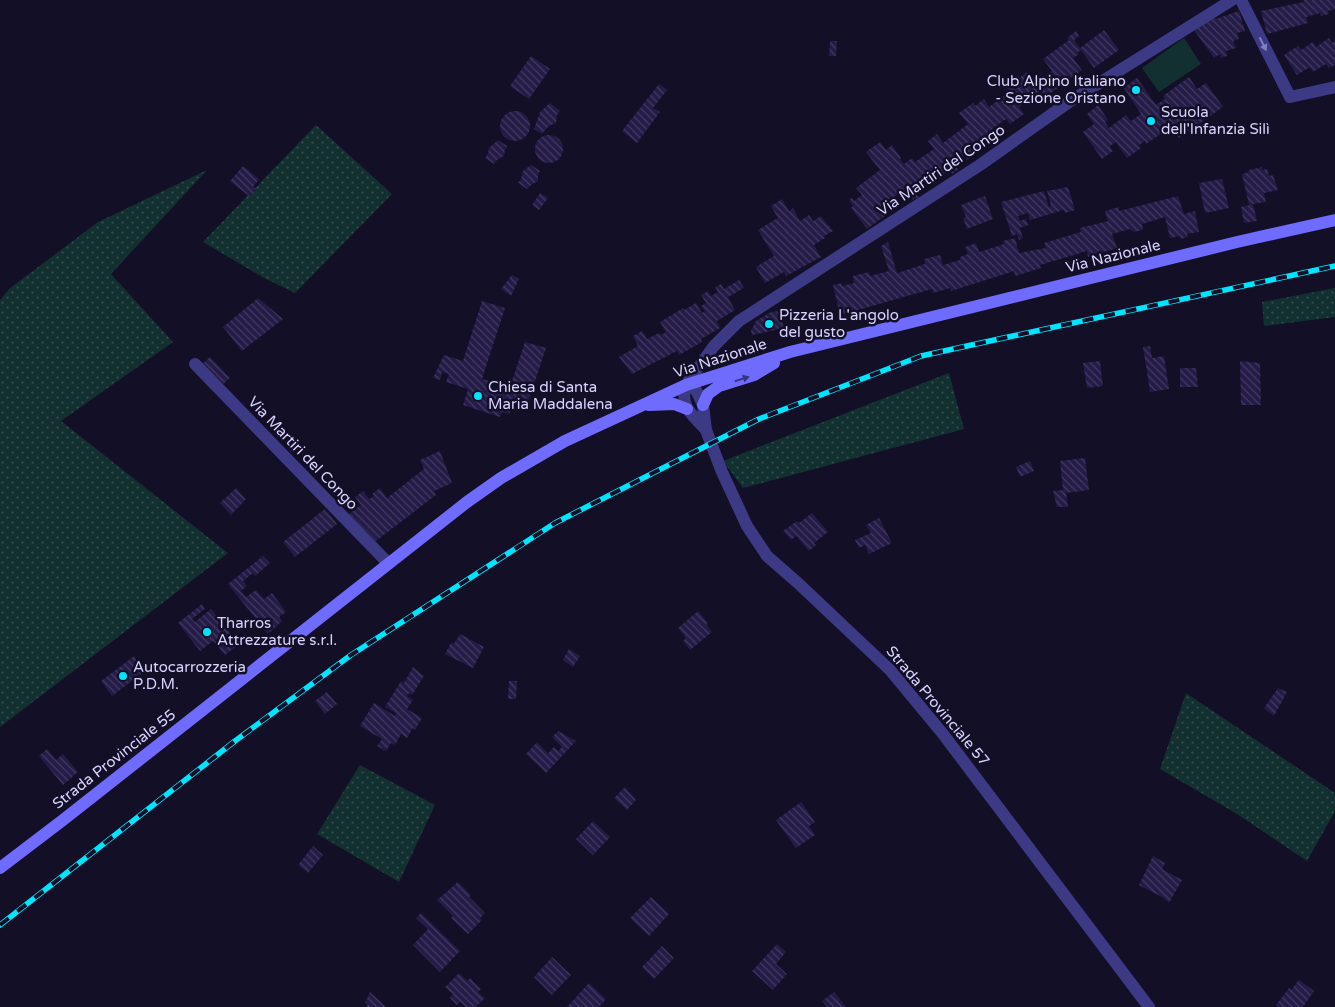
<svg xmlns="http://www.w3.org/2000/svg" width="1335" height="1007" viewBox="0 0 1335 1007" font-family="'Varela Round',sans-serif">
<defs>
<pattern id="grass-dots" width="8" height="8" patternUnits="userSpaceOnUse" patternTransform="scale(1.25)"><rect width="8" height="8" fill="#12302f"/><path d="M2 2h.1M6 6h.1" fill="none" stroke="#344d4e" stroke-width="1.8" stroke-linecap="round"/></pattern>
<pattern id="building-back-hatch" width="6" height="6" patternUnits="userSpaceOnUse" patternTransform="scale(1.25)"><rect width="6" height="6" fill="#241b47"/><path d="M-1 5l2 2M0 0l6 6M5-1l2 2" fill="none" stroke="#433b63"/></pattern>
</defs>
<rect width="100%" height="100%" fill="#130f26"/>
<path fill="url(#grass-dots)" d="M316,125L392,194L295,293L264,278L203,242Z
M207,170L111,274L173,342L61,421L228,553L0,727V300L9,289L98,222Z
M1335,288V317L1264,326L1262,302Z
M949,373L964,429L743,488L723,461Z
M1186,693L1335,793V811L1307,861L1237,814L1160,769Z
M360,765L435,805L399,882L317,834Z"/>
<path fill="#12302f" d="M1184,38L1201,64L1159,92L1142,68Z"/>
<path fill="url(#building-back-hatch)" d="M1303,0H1335V9L1328,11L1329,14L1321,16L1320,13L1306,17L1308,23L1267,34L1261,11L1304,2Z
M1239,11L1245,31L1237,33L1239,39L1233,41L1236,48L1226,51L1227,56L1221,58L1220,54L1214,58L1194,30L1214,16L1216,19Z
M1104,30L1119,50L1094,68L1081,50L1077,53L1079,54L1073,58L1082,70L1036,104L1032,98L1019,107L1024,114L1010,124L1006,119L992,129L996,135L971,154L973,156L967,160L964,155L954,163L958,170L952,174L949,170L930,183L926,177L912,188L919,197L913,200L905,189L880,207L886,215L867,229L851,208L853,206L849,200L852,198L854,201L862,195L856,188L880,170L866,152L880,142L886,150L892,145L901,158L900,159L904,164L912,158L915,162L934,149L928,141L937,134L943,143L968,124L959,113L973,103L975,106L984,99L989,107L1009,92L1006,88L1027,72L1036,85L1048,77L1046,75L1052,71L1043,59L1069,40L1067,38L1076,31L1079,36L1074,40L1080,48Z
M1329,38L1332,43L1335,41V65L1329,68L1326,64L1313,72L1310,67L1297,75L1284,55L1298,46L1301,50L1313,42L1316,47Z
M830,41H837L836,56H829Z
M531,56L550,69L529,99L510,86Z
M1189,77L1197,89L1206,83L1223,107L1179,138L1171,127L1146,144L1145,141L1139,145L1141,148L1127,158L1116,142L1110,146L1113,151L1102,159L1083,132L1094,124L1087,114L1098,105L1108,120L1105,122L1109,128L1126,115L1131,121L1141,114L1124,88L1137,78L1156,105L1165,99L1163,96Z
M659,84L667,90L653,108L660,112L637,143L622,131Z
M550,103L560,111L557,115L556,123L549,126L542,134L534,129L540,112Z
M500 126a15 15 0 1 1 30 0a15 15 0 1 1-30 0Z
M535 149a14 14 0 1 1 28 0a14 14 0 1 1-28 0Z
M498,140L507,146L505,150L504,156L497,160L494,164L485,158L488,154L489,148Z
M531,165L540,171L538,175V181L531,185L527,189L518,183L521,179L523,171Z
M243,166L259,179L253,187L256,189L250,197L230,181Z
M1262,167V170L1267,169L1269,176L1273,175L1278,190L1264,193L1266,202L1253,204L1257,221L1244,223L1241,207L1249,205L1242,174L1249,172V170Z
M1222,179L1229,208L1205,213L1199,183Z
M1068,187L1075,210L1065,213L1064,210L1030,220L1028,213L1018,216L1020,221L1026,219L1028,225L1020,228L1023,238L1019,240L1017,234L1012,236L1001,202L1044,191L1049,207L1051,206L1047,191Z
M540,193L548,198L539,210L532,205Z
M985,196L993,219L967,229L963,218L966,217L961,205Z
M1178,196L1184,214L1195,211L1199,232L1187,234L1188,237L1181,239L1180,236L1170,238L1165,217L1142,224L1143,230L1134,232L1130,229L1112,234L1117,248L1088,257L1087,251L1040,265L1041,268L1015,276L1014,271L951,291L950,288L933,293L932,289L840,315L833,285L842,283V286L854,283L853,276L869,272L870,276L889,271L881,246L888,242L897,273L925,264L924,259L940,255L943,265L960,260V257L968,254L965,247L976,243L979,252L1004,244L1003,241L1015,238L1019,253L1046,248L1044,243L1081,232L1080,228L1108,221L1105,211L1119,207V211Z
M782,199L789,211L793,208L800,221L809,215L813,221L821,216L833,231L824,236L825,238L814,245L821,257L786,276L784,272L765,283L756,267L774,256L758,230L778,218L771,206Z
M512,275L519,279L511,296L501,289Z
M739,280L744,288L728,297L735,310L717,321L720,328L701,339L702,342L679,355L677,351L632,374L619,357L638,346L633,336L642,331L647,339L659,333L661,335L666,332L660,322L683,308L684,310L696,303L702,313L705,311L701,306L706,303L701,295L708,291L711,296L718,292L715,287L721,284L724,289Z
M258,298L283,319L242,351L223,327Z
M482,301L505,308L482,379L493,382L492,387L508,393L525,342L546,348L526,408L513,403L509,414L502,412L500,417L463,405L468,389L446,382L449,374L442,372L440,380L433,378L444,355L463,361Z
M780,311L784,328L752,335L751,331L756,321L771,312Z
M1150,346L1152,358L1164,356L1169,389L1150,392L1143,347Z
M210,357L230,378L221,386L201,365Z
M1100,361L1103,386L1087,388L1083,363Z
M1240,361L1260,363L1261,405H1241Z
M1180,368H1196L1198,387H1180Z
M440,451L452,483L434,491L436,495L376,541L349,514L361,505L355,497L363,491L369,499L374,496L372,494L380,488L387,498L424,469L420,460Z
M1085,458L1089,490L1066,493L1068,507H1057L1053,491L1063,490L1060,461Z
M1030,461L1034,471L1020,477L1016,467Z
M236,488L246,499L231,515L220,503Z
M325,509L337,524L295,557L283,542Z
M812,513L828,532L814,543L816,545L809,551L796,536L791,540L783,531L797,521L799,523Z
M879,518L892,543L869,554L865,545L859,548L855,540L871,533L866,525Z
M263,556L270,563L255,576L253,573L243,581L247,586L241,591L246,597L256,590L264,599L272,593L286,612L279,617L282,621L268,634L228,584Z
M202,604L205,609L192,619L195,622L211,609L239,644L225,655L213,641L200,651L178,623Z
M698,611L708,623L706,624L712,632L690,650L683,641L686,638L678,628Z
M460,634L484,647L473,668L445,654L451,643L454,644Z
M569,649L580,656L573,667L563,660Z
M134,656L145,671L112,696L101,681Z
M413,667L424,676L412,695L409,693L407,696L413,700L407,709L422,718L415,730L413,728L407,738L401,734L395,745L391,743L386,751L377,746L382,739L360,726L374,703L395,716L396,713L385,707L401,681L404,683Z
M509,681H517L516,699H508Z
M1278,688L1287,692L1274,716L1264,708Z
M327,692L337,704L325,714L315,701Z
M558,731L576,741L546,773L526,754L537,742L548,753L554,747L558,751L562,747L552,737Z
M47,749L56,760L63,754L78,772L63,785L39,756Z
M625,787L636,800L627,810L614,798Z
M801,802L815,822L809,826L815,835L796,848L776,820Z
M593,821L610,837L593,855L576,839Z
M313,846L323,855L308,873L298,865Z
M1153,856L1165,863L1162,869L1182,880L1169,903L1162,897L1139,885Z
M458,882L471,895L469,897L485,913L480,918L482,920L468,934L451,918L453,916L437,900Z
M651,897L669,914L649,936L630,918Z
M421,913L460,951L440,972L413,945L428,929L416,918Z
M777,944L786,952L776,964L787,974L773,990L752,971Z
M662,946L674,958L654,979L642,967Z
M552,957L571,975L552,995L534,977Z
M459,973L467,981L470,978L481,989L478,992L485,998L476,1007H466L460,1002L457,1005L450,998L453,994L445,987Z
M1299,980L1314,991L1303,1007H1278L1276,1005L1289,988L1291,990Z
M589,983L606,999L599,1007H567Z
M370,992L386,1007H366L368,1004L365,1003Z
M834,992L846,1007H827L822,1001Z"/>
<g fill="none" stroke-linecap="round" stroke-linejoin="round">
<path stroke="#3d3a85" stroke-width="12" d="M1241,0L1290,97L1335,87
M195,364L388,563
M686,385L714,346L739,321L980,165L1069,102L1232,0"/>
<path stroke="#3d3a85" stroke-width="12" d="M706,430C693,415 679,407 686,385L696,390L703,405L706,430L722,472L747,526L767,556L799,584L890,670L943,734L1149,1007"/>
<path stroke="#6f6bff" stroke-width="12" d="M649,405L674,404L687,409
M703,405L708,394L719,386L754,375L774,363
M0,868L63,820L467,502L501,478L565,441L686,385L790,352L1237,242L1335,220"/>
<defs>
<path id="rail" d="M0,925L235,741L351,655L555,523L759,419L921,356L1335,266"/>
</defs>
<use href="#rail" stroke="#00e5ff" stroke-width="5.5"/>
<use href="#rail" stroke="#130f26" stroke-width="4" stroke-dasharray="11" stroke-linecap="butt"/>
</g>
<defs><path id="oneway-solid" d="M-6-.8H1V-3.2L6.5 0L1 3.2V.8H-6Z" transform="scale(1.25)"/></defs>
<use fill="#837fbc" href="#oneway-solid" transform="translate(1263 44) rotate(63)"/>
<use fill="#38347d" href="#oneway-solid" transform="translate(742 379) rotate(-18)"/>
<g fill="#00e5ff" stroke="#130f26" stroke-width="2">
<circle cx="1136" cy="90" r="5"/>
<circle cx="1151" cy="121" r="5"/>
<circle cx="769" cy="324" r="5"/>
<circle cx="478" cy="396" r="5"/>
<circle cx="207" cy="632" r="5"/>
<circle cx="123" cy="676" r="5"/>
</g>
<g text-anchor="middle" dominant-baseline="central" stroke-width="5" stroke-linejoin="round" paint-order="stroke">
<g font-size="15" fill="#d9d4ff" stroke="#130f26" text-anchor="start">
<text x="1126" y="81" text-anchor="end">Club Alpino Italiano<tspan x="1126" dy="17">- Sezione Oristano</tspan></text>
<text x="1161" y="112">Scuola<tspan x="1161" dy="17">dell'Infanzia Silì</tspan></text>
<text x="779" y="315">Pizzeria L'angolo<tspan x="779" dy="17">del gusto</tspan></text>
<text x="488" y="387">Chiesa di Santa<tspan x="488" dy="17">Maria Maddalena</tspan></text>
<text x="217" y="623">Tharros<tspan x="217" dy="17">Attrezzature s.r.l.</tspan></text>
<text x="133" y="667">Autocarrozzeria<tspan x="133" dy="17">P.D.M.</tspan></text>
</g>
<g font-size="15" fill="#d9d4ff" stroke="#130f26">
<text transform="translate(941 170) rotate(-34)">Via Martiri del Congo</text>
<text transform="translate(1113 256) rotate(-14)">Via Nazionale</text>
<text transform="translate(720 358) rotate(-18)">Via Nazionale</text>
<text transform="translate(303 453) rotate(46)">Via Martiri del Congo</text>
<text transform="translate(938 706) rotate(50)">Strada Provinciale 57</text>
<text transform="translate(114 759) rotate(-38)">Strada Provinciale 55</text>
</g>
</g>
</svg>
